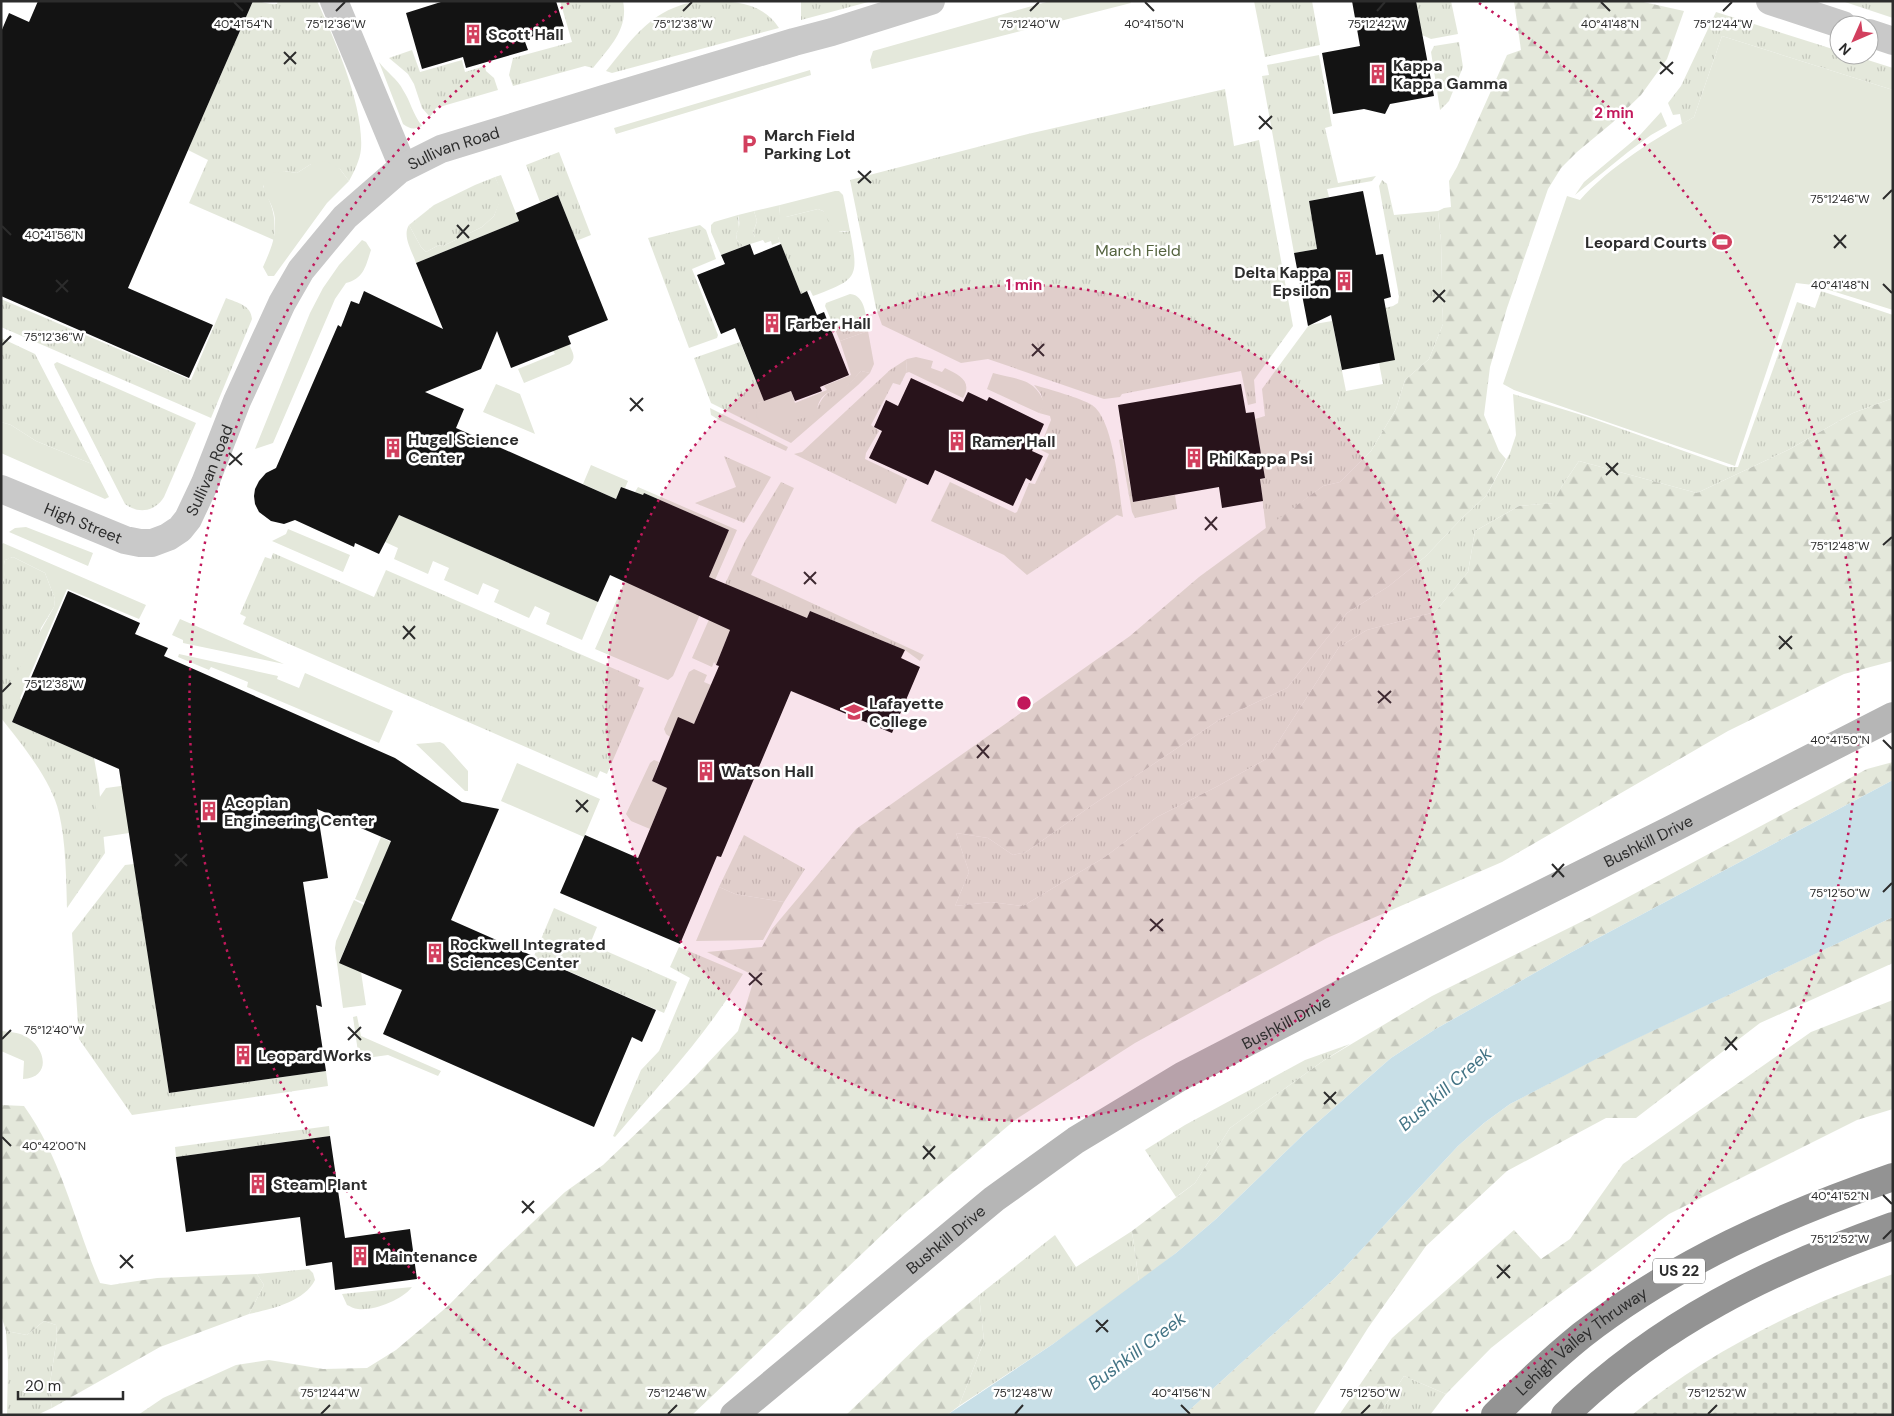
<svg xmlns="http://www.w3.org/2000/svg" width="1894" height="1416" viewBox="0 0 1894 1416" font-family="'DM Sans',sans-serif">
<defs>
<pattern id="grass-tufts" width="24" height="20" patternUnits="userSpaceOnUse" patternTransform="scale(1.25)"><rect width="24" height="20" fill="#e4e8db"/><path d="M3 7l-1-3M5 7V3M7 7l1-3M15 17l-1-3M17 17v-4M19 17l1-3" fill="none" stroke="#c4c7bc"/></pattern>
<pattern id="forest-firs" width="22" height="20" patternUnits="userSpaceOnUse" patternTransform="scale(1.25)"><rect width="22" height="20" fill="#e4e8db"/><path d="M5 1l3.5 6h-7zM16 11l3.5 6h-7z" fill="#c4c7bc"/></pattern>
<pattern id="cemetery-stones" width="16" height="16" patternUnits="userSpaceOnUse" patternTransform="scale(1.25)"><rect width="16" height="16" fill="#e4e8db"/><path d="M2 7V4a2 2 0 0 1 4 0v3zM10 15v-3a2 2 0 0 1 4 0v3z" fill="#c4c7bc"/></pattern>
</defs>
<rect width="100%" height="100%" fill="#fff"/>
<path fill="url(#grass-tufts)" d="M253,1C260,1 271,5 277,4L278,1H317C335,40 364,106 361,149C360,160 354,172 349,181L340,169L311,164L297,173L284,171L263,186C273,209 276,214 274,240L189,203L208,160L188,150Z
M560,1H623C629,29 609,48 593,68L585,66L513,86L509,75L513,58L572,42Z
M699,1C730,1 761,0 779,28L612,73L606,71C634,37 652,8 699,1Z
M801,1H872L801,20Z
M1254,1H1312L1320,45L1265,57Z
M1416,1H1451L1458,34L1431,39L1422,35Z
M1842,1H1893V18Z
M1716,12L1839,51V55H1852L1893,68V90L1722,36L1694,117L1682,124L1680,114L1673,115L1668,103L1681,86Z
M1459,42L1463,67L1449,101L1440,110L1431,52L1434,46Z
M412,50L420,72L462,60L465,72L485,66L486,71L494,78L498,90L436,108L430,117L422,108L414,84L408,74L389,58Z
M1319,55L1332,126L1325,128L1338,183L1376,176L1372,181L1327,189L1329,197L1309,201L1317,249L1294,253L1262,76L1269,75L1267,65Z
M1225,89L1234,146L1259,140L1293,326L1254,380L1256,403L1248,405L1241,371L1122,394L1120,397L1104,399L988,359L961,363L882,325L876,308L850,180L1028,134Z
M559,152L591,235L576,241L558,195L540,202L526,165Z
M495,177L503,194L494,216L482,227L443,246L439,245L426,252L421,247L409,225L434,205L475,185Z
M1382,180L1387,184L1394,215L1438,211L1441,241L1443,324L1429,359L1405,380L1396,409L1371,451L1340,482L1323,486L1266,529L1260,479L1265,478L1255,419L1265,416L1262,389L1309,325L1332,321L1346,391L1383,384L1379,363L1385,308L1393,306L1398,303L1399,296L1379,186Z
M780,205L779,214L786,217L818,209L823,211C833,221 830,235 850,231C859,278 858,279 813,296L810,290L801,294L778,237H755L753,233L757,221L754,211Z
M738,215L739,229L736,234L737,240L744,246L721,255L711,232V225L714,222Z
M700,225L706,230L716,259L692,269L718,335L717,338L689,348L648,238Z
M1821,291L1893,315V398L1853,413L1790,449L1697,493L1579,461L1562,486L1554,503L1519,506L1475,531L1468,572L1435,612L1367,630L1339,647L1268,758L1218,786L1157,817L1105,857L1023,906L991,902L955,906L969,872L956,833L988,838L1013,855L1026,852L1091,806L1219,720L1287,688L1347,613L1389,586L1426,556L1462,518L1486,496L1510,453L1516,435L1513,394L1585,416L1729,467H1738L1797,302L1815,308Z
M850,294C866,295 866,318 868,331L840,341L825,306L826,303Z
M226,298C238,303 251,305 252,319L211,418L1,327V299L191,380Z
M1,338L35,354L92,464L36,441L11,425L1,422Z
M740,342L764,401L758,403L817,408C824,395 828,389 844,389L861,371L870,373L858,385L791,443L711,403L694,358Z
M907,359L906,373L900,385L893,383L871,425L879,431L866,453L865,459L907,479L896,504L794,454L802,452L890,370Z
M57,362L196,423L164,497C155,512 138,514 125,504L55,367L54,364Z
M1034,385C1048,389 1081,398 1092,405C1114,419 1119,492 1123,517L1117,515L1027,575L1004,555L931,521L950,482L1015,513L1017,512L1029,483L1035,484L1049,454L1039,449L1051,420L1050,416L1039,413L1044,405L1041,394Z
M710,408L788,447L786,451L721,421L711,415Z
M1122,439L1133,502L1175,495L1177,509L1135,518L1132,512L1119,440Z
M724,456L771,477L744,523L695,503L736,487Z
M781,482L794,488L751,575L924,655L920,661L905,650L810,611L807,618L718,599L745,541Z
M273,553L374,597L386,570L640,680L638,686L644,688L607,774L600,771L597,778L243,624L246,617L240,614L265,557L271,559Z
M13,557L45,573L55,599L54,607L41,628L20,698L22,700L12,722L94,758L99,786L105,853L67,908C66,877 66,843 59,813C52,781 21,743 1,718V586C7,577 2,569 5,560Z
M744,835L805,869L784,902L735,894L719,887Z
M134,864L169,1093L326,1071L328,1086L132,1115L79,1039L72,933L125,865Z
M554,908L597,927L590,944L677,982L664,1013L534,956Z
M679,947L743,974C707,1034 660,1084 615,1137L613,1136L641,1070L659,1051L690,978L670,967Z
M1350,1044L1323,1061L1230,1128L1195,1183L1176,1197L1145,1150L1185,1125L1305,1060Z
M329,1126L330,1136L176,1157L175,1147Z
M1132,1231L1139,1282L1053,1344L959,1406L984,1341L979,1295L1055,1235L1076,1267Z
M309,1269L313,1273L315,1280C304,1302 271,1309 249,1314L264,1285L257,1274Z
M412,1287C402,1300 374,1311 358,1309C354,1309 350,1306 347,1305L342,1294Z
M44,1321L56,1325L57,1337L49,1390L52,1408L37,1415H7L8,1364L6,1331L27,1335Z
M1404,1376L1446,1394L1430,1415H1379Z"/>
<path fill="url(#forest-firs)" d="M1514,1H1639L1684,11L1667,59L1641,95L1612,123L1577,152L1561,168L1548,189L1507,308L1490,367L1484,415L1499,451L1506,459L1486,496L1462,518L1426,556L1389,586L1347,613L1287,688L1219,720L1091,806L1026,852L1013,855L988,838L956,833L969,872L955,906L991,902L1023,906L1105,857L1157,817L1218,786L1268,758L1339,647L1367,630L1435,612L1468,572L1475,531L1519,506L1553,503L1562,486L1579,461L1697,493L1790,449L1853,413L1893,398V661L1844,674L1728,731L1502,862L1327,938L1135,1043L1015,1120L905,1213L692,1415H138L163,1398L236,1365L269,1360L323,1369L367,1368L396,1350L448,1306L499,1254L565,1192L603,1165L688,1084L738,1031L755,976L707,952L762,947L772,929L856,829L1130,636L1199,577L1323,486L1340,482L1371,451L1396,409L1405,380L1429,359L1443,324L1441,241L1438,211L1444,208L1451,207L1449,181L1457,167L1507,55L1521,50Z
M1893,762V780L1570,953L1434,1030L1391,1058L1303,1135L1216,1219L1176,1253L1139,1282L1132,1231L1195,1183L1230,1128L1323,1061L1432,996L1589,918L1867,769Z
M1893,917V963L1760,1023L1636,1118H1606L1507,1171L1426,1246L1368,1328L1313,1415H1184L1336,1277L1458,1146L1484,1123L1510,1104L1620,1046Z
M1893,1000V1109L1857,1120L1669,1214L1539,1310L1491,1348L1446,1394L1404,1376L1379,1415H1339L1392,1338L1514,1230L1541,1259L1570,1239L1623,1164L1811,1032Z
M1,1105L24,1106C62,1159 75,1224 100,1283L111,1285L157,1278L257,1274L264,1285L249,1314L160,1347L52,1408L49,1390L57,1337L56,1325L44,1321L27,1335L6,1331L1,1315Z
M979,1295L984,1341L959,1406L947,1415H846L923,1341Z"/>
<path fill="url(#cemetery-stones)" d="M1893,1274V1415H1632C1707,1352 1800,1307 1893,1274Z"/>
<path fill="#e4e8db" d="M1050,1H1130L1131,3L872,69L870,60L873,51Z
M1722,36L1893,90V310L1813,285L1796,283L1735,466L1514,390L1503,384L1567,196L1580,200C1608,168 1657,137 1694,117Z
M379,62C386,72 398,79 403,90C411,102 412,113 422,126C414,130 410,129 403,124Z
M810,70L811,75L616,134L614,128Z
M1661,112L1667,126L1651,135L1628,152L1575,195L1584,182L1640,135Z
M326,161L340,169L349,181L327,203L274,276H268L263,267C269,253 275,241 275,226C275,221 275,215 273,210C269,195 257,190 268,174L284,171L297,173L311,164Z
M501,175L519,221L416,263C412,251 402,236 409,225L421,247L426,252L439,245L443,246L482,227L494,216L502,194L495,177Z
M835,191H839L843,195L850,231H836L832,227L823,211L818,209L786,217H781L779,214L780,205Z
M754,211L757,221L753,233L755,237H778L780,242L772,245L771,241L765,243L763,240L744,246L737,240L736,234C740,227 740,223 738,215Z
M362,240L366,242L371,250C366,265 364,279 346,283L335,299L273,443L255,449L310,313L323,288L339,265Z
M868,331L874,364L870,373L861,371L844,390C826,389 818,397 816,415L768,426L756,417L758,403L791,391L795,403L827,390L824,386L851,375L840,341Z
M569,344C572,352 577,357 570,364L524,383L518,369L555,354L553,351Z
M916,357L933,361L931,368L942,372L945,368C959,375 973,381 963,398L909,372L906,373L907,359Z
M993,373C1018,380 1036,378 1045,405L1039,413L987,389Z
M496,384L520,394L535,434L483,412Z
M1,422L11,425L36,441L92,464L109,497L105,499L1,453Z
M591,465L628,481L625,488L621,487L616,499L583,484Z
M638,487L737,530L673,676L668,680L595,649L625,581L693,612L729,530L644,493L643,496L635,492Z
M377,505L598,602L582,640L546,624L550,613L535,606L529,618L494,602L499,590L483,583L478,595L444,580L449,568L433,561L428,574L394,559L398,548L385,542Z
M26,527L93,553L88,566L9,532L15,528Z
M288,529L350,555L343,572L272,541L286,534Z
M3,543L146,605L139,619L67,589L20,698L8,694L11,683L54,607L55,599L45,573L13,557L5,560C2,569 7,577 1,586V546Z
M718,599L739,608L716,665L714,662L712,667L692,658Z
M180,619L284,664L183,643V640L172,635Z
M179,654L278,676L277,679L299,688L305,673L393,711L379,743L247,687L248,682L211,667L209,670L178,657Z
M694,669L707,675L704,682L711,685L694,724L670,737L666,734L664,729L689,672Z
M440,742L444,744L468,771V791H465L416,744Z
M654,760L659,762L652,781L667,788L650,829L631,821L626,814L650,763Z
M517,763L600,799L584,837L501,801Z
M165,780L129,833L103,837L95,804L106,788Z
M381,837L391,842L365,903L355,899Z
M719,887L735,894L784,902L763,940L696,941Z
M354,900L364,905L339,962L361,972L366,1005L343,1008L335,948L336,941Z
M357,1016L361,1036L441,1071L438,1076L388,1055L359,1059L353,1017Z
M1,1031C9,1032 18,1032 25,1036C45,1046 53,1077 23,1079L24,1061L1,1051Z"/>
<path fill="#c8dfe7" d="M1893,780V917L1621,1046L1510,1104L1484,1123L1458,1146L1336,1277L1184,1415H947L1053,1344L1176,1253L1216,1219L1303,1135L1391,1058L1434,1030L1570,953Z"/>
<path fill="#131313" d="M38,1H253L128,288L213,325L189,378L1,296V32L9,13L29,22Z
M444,1H556L564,27L524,39L528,50L466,68L463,57L422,69L406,13Z
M1352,1H1416L1434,96L1390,104L1385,114L1364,109L1333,114L1322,53L1360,46Z
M1363,191L1376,255L1383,254L1387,275L1391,297L1384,299L1395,360L1342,370L1331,315L1308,326L1294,253L1317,249L1309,201Z
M558,195L608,320L568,336L571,344L511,368L497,331L481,369L425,392L464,409L456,428L616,499L621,487L643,495L644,493L729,530L709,577L807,618L810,611L905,650L901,658L920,667L892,733L791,691L721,857L717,856L680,944L560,893L585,835L638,858L667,788L652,781L678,717L694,724L719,666L716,665L730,630L610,575L598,602L399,515L379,554L355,543L354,547L295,520L284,524L271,521L259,512L255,504L254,496L255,489L259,481L266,473L276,468L338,325L341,327L351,301L359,304L364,291L443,329L416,263L519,221L516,213Z
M750,244L754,255L781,244L801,294L807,291L817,315L824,312L849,375L820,387L822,391L795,401L791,391L764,401L735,328L721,334L697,275L725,264L721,255Z
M911,378L963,402L968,392L987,401L989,397L1044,424L1032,451L1043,456L1031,481L1026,478L1013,506L935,470L928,485L869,458L882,431L874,427L886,400L898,406Z
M1241,384L1246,413L1254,412L1265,478L1260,479L1263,501L1222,508L1219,487L1133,502L1118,405Z
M68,591L140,623L135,634L168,648L164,656L395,758L462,802L499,809L451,920L656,1010L642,1042L632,1037L594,1127L383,1034L402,990L339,963L391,841L317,809L328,878L303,882L322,1007L316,1005L326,1071L169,1093L119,769L12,722Z
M330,1136L345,1238L410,1229L417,1279L335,1290L332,1262L306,1266L300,1217L186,1232L176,1157Z"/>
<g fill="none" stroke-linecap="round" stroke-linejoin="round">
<g stroke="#c9c9c9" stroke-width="28">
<path d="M334,1L403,167"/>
<path d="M1770,1L1843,25"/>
<path d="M1869,33L1893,41"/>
<path id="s1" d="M1,489L125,540L140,543H152L168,537L180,529L188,519L205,483L237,401L282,303L301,270L345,217L399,170L441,149L604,99L794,42L832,32L931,1"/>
</g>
<path stroke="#b6b6b6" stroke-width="28" id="s2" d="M734,1415L994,1199L1076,1140L1182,1076L1352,988L1670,830L1893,716"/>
<g stroke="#939393" stroke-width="28">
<path id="s3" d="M1495,1415C1523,1387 1551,1360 1582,1335C1675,1263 1783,1215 1893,1177"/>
<path d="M1565,1415C1660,1323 1769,1270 1893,1226"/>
</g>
</g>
<path fill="none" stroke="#2c2c2c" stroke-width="2" d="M234,2L243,11M1145,2L1154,11M1601,2L1610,11M336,11L345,2M683,11L692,2M1030,11L1039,2M1377,11L1385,2M1723,11L1732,2M284,52L296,64M1660,62L1673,74M284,64L296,52M1660,74L1673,62M1259,116L1272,129M1259,129L1272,116M858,171L871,183M858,183L871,171M1883,199L1892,190M457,225L469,238M2,226L11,235M1834,235L1846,248M457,238L469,225M1834,248L1846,235M56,280L68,292M1883,284L1892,293M1433,290L1445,302M56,292L68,280M1433,302L1445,290M1032,344L1044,356M2,345L11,336M1032,356L1044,344M630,398L643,411M630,411L643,398M229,453L242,465M1606,463L1618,475M229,465L242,453M1606,475L1618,463M1205,517L1217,530M1205,530L1217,517M1883,545L1892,537M804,572L816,584M804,584L816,572M403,626L415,639M1779,636L1792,649M403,639L415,626M1779,649L1792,636M1378,691L1391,703M2,692L11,683M1378,703L1391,691M1883,740L1892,749M977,745L989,758M977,758L989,745M576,800L588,812M576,812L588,800M175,854L187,866M1552,864L1564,877M175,866L187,854M1552,877L1564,864M1883,892L1892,883M1150,919L1163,931M1150,931L1163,919M749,973L762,985M749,985L762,973M348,1027L361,1040M1725,1037L1737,1050M2,1039L11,1030M348,1040L361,1027M1725,1050L1737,1037M1324,1092L1336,1104M1324,1104L1336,1092M2,1137L11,1146M923,1146L935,1159M923,1159L935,1146M1883,1195L1892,1204M522,1201L534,1213M522,1213L534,1201M1883,1239L1892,1230M120,1255L133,1268M1497,1265L1510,1278M120,1268L133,1255M1497,1278L1510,1265M1096,1320L1108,1332M1096,1332L1108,1320M1181,1405L1190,1414M321,1414L330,1405M668,1414L677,1405M1015,1414L1023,1405M1361,1414L1370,1405M1708,1414L1717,1405"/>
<circle cx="1024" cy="703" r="418" fill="#c2185b" fill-opacity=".12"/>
<g fill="none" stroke="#c2185b" stroke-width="2.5" stroke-dasharray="2.5 5">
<circle cx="1024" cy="703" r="418"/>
<path d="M582 1411A835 835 0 0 1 569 3M1479 3A835 835 0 0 1 1466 1411"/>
</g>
<defs>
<symbol id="building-bare" viewBox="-9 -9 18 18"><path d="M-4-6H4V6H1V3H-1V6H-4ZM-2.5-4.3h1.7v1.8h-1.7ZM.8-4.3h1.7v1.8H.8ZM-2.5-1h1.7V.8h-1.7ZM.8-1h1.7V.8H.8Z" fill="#d23f5e" stroke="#fff" stroke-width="2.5" paint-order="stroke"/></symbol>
<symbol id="parking-bare" viewBox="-9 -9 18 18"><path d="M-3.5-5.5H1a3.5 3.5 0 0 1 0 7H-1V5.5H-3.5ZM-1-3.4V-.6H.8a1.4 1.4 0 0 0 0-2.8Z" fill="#d23f5e" stroke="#fff" stroke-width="2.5" paint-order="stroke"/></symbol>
<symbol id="stadium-bare" viewBox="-9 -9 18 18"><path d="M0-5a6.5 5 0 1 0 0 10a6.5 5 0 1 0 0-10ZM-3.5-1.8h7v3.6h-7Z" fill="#d23f5e" stroke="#fff" stroke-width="2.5" paint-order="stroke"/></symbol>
<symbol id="university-bare" viewBox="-9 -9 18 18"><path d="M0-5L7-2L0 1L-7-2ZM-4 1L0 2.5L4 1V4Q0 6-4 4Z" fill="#d23f5e" stroke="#fff" stroke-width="2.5" paint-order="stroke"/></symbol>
</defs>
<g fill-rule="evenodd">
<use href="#building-bare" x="459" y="20" width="28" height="28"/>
<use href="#building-bare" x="1364" y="60" width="28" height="28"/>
<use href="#parking-bare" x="735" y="130" width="28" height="28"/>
<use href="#stadium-bare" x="1708" y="228" width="28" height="28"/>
<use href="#building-bare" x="1330" y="267" width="28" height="28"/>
<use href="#building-bare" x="758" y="309" width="28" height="28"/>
<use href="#building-bare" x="943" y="427" width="28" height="28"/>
<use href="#building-bare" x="379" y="434" width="28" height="28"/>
<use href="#building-bare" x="1180" y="444" width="28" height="28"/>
<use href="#university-bare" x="840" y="698" width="28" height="28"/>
<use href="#building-bare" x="692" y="757" width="28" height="28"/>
<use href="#building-bare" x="195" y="797" width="28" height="28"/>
<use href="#building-bare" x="421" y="939" width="28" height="28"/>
<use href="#building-bare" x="229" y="1041" width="28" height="28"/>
<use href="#building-bare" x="244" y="1170" width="28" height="28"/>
<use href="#building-bare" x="346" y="1242" width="28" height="28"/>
</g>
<g text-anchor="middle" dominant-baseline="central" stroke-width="5" stroke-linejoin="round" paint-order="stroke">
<rect fill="#fff" stroke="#6b6b6b" stroke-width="1" x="1653" y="1258.5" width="52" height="25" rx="4"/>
<g font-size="15" font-weight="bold" fill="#2c2c2c">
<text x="1679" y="1271">US 22</text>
</g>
<g font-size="16" font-weight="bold" fill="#2c2c2c" stroke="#fff" text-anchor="start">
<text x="488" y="34">Scott Hall</text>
<text x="1393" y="65">Kappa<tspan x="1393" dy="18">Kappa Gamma</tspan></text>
<text x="764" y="135">March Field<tspan x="764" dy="18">Parking Lot</tspan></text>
<text x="1707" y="242" text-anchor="end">Leopard Courts</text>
<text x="1329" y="272" text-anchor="end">Delta Kappa<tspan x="1329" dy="18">Epsilon</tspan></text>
<text x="787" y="323">Farber Hall</text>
<text x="408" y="439">Hugel Science<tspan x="408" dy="18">Center</tspan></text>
<text x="972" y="441">Ramer Hall</text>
<text x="1209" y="458">Phi Kappa Psi</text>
<text x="869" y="703">Lafayette<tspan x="869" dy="18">College</tspan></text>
<text x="721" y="771">Watson Hall</text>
<text x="224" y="802">Acopian<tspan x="224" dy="18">Engineering Center</tspan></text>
<text x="450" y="944">Rockwell Integrated<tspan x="450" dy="18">Sciences Center</tspan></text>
<text x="258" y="1055">LeopardWorks</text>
<text x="273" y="1184">Steam Plant</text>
<text x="375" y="1256">Maintenance</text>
</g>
<g font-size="16" fill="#2c2c2c" stroke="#fff">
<text stroke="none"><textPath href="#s1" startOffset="679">Sullivan Road</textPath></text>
<text stroke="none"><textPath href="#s1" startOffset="259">Sullivan Road</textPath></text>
<text stroke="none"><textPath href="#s1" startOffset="89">High Street</textPath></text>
<text stroke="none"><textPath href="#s2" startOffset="1085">Bushkill Drive</textPath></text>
<text stroke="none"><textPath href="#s2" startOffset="680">Bushkill Drive</textPath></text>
<text stroke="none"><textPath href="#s2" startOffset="275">Bushkill Drive</textPath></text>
<text stroke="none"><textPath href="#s3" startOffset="114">Lehigh Valley Thruway</textPath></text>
</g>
<g font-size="16" fill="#54633e" stroke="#fff">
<text x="1138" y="250">March Field</text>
</g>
<g font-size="18" font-style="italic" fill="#437485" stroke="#fff">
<text transform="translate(1445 1089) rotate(-41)">Bushkill Creek</text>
<text transform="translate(1137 1351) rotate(-37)">Bushkill Creek</text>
</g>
</g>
<g font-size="12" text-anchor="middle" fill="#2c2c2c" stroke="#fff" stroke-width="5" stroke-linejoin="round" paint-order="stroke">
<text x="243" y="28">40°41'54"N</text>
<text x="336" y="28">75°12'36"W</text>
<text x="683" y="28">75°12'38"W</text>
<text x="1030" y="28">75°12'40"W</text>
<text x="1154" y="28">40°41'50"N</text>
<text x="1377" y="28">75°12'42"W</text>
<text x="1610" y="28">40°41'48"N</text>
<text x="1723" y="28">75°12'44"W</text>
<text x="1840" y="203">75°12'46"W</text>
<text x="54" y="239">40°41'56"N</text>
<text x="1840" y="289">40°41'48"N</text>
<text x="54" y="341">75°12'36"W</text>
<text x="1840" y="550">75°12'48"W</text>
<text x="54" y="688">75°12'38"W</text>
<text x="1840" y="744">40°41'50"N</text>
<text x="1840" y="897">75°12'50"W</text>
<text x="54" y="1034">75°12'40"W</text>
<text x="54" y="1150">40°42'00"N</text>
<text x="1840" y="1200">40°41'52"N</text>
<text x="1840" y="1243">75°12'52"W</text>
<text x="330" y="1397">75°12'44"W</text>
<text x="677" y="1397">75°12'46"W</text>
<text x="1023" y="1397">75°12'48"W</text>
<text x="1181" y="1397">40°41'56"N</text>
<text x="1370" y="1397">75°12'50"W</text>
<text x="1717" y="1397">75°12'52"W</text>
</g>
<circle cx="1024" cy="703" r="8" fill="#c2185b" stroke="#fff" stroke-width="2.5"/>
<g font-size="15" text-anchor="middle" font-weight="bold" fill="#c2185b" stroke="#fff" stroke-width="5" stroke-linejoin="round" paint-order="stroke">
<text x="1614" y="118">2 min</text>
<text x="1024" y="290">1 min</text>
</g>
<rect width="1894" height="1416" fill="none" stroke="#2c2c2c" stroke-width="5"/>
<g transform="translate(1854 40) rotate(225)"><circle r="24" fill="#ffffff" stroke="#ababab"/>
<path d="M0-4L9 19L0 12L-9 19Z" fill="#d23f5e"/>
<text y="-8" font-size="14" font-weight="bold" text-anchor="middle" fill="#2c2c2c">N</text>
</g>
<path d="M18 1391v8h105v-8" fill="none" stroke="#2c2c2c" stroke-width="2.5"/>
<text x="25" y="1391" font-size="15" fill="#2c2c2c" stroke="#ffffff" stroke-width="4" paint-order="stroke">20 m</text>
</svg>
